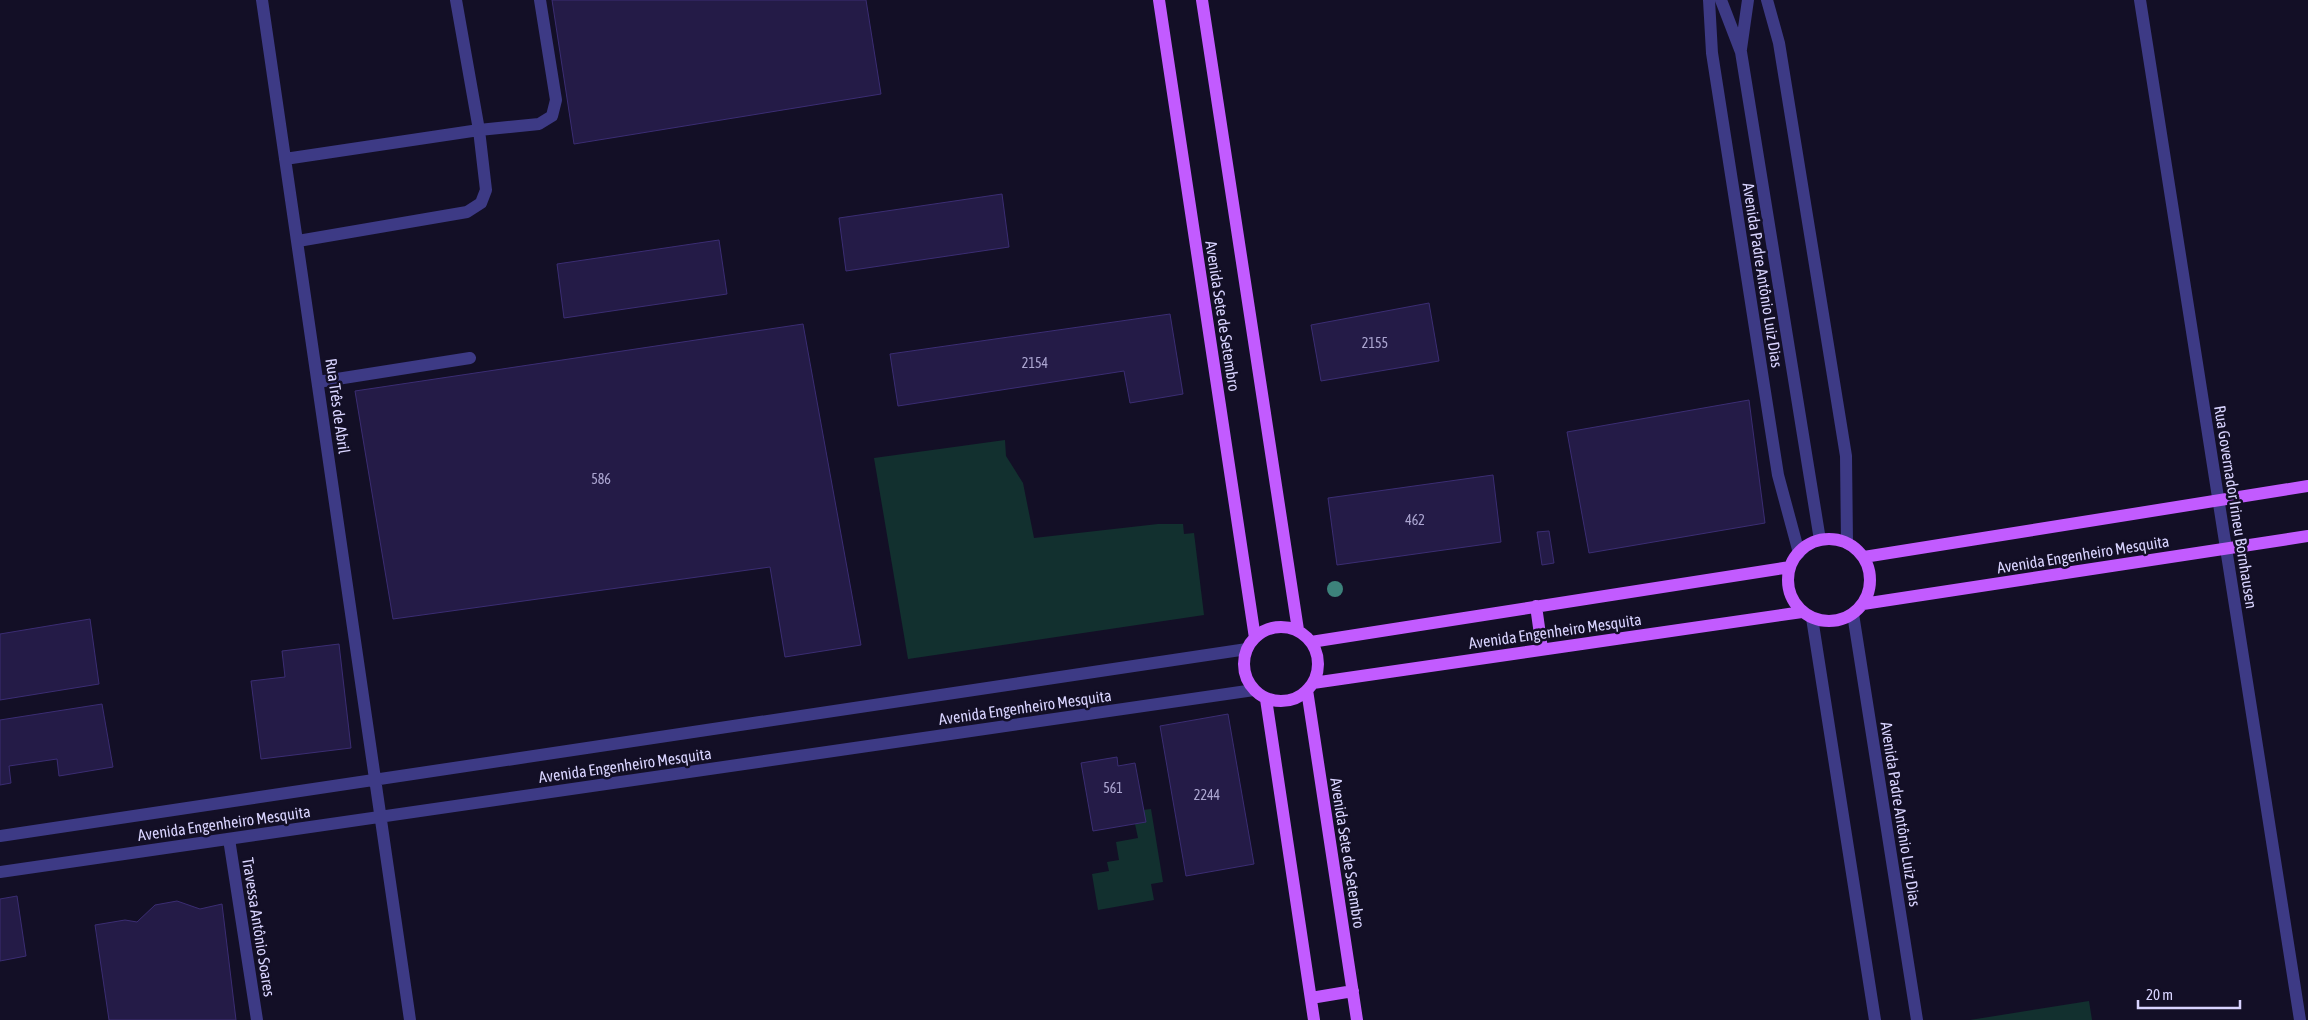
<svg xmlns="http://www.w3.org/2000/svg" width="2308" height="1020" viewBox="0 0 2308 1020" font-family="'Asap Condensed',sans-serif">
<rect width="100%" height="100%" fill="#130f26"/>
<path fill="#12302f" d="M1005,440L1006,456L1023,483L1034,538L1158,524H1183L1184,534L1194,533L1204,615L908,659L874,458Z
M1151,809L1163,882L1151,884L1154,900L1098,910L1092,874L1109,871L1107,862L1119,860L1116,842L1138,838L1135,824L1145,822L1143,810Z
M2089,1001L2092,1020H1970Z"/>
<path fill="#241b47" stroke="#3b2d73" d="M552,0H866L881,94L574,144Z
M1002,194L1009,247L846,271L839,218Z
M719,240L727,294L564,318L557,264Z
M1429,303L1439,361L1321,381L1311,325Z
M1170,314L1183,394L1130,403L1124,371L898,406L890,354Z
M803,324L861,645L785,657L770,567L393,619L355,391Z
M1749,400L1765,523L1589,553L1567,432Z
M1493,475L1501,542L1337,565L1328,498Z
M1549,531L1554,563L1542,565L1537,532Z
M90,619L99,684L0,700V634Z
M339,644L351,748L261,759L251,681L285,677L282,651Z
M102,704L113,767L59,776L57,759L9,766L11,783L0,785V720Z
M1228,714L1254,864L1186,876L1160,726Z
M1117,757L1118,766L1135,763L1146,822L1093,831L1081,763Z
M17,896L26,956L0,961V899Z
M177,901L200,909L222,904L236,1020H109L95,925L125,920L137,922L155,905Z"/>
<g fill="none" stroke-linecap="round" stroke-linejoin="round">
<path stroke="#3d3a85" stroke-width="12" d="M262,0L410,1020
M1709,0L1712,53L1778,475L1799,553
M1721,0L1741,52L1820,540
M1767,0L1779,43L1846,456L1847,543
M2140,0L2300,1020
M1741,49L1748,0
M285,159L479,130L539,124L552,116L556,100L540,0
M298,241L467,212L481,203L486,190L479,130L456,0
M318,382L470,358
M1853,614L1917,1020
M1812,618L1875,1020
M0,836L1247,649
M229,839L257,1020
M0,872L1254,690"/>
<path stroke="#c25bff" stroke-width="12" d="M1159,0L1255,638
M1202,0L1298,630
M1788 580a41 41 0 1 1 82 0a41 41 0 1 1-82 0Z
M1864,557L2308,486
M1863,604L2308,536
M1536,606L1542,649
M1244 664a37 37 0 1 1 74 0a37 37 0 1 1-74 0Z
M1311,642L1790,567
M1313,683L1802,612
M1307,690L1357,1020
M1266,699L1314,1020
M1311,998L1353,991"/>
</g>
<circle fill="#3d827b" cx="1335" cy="589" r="8"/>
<g text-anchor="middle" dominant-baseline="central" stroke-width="5" stroke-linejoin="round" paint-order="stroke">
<g font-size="14" fill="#aca6d1">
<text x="1375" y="343">2155</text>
<text x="1035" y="363">2154</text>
<text x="601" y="479">586</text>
<text x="1415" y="520">462</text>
<text x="1113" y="788">561</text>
<text x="1207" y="795">2244</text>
</g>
<g font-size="16" fill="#d9d4ff" stroke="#130f26">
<text transform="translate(1763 275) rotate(81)">Avenida Padre Antônio Luiz Dias</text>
<text transform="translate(1223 316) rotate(81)">Avenida Sete de Setembro</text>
<text transform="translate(338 406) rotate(82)">Rua Três de Abril</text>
<text transform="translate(2236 507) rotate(81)">Rua Governador Irineu Bornhausen</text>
<text transform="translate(2083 554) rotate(-9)">Avenida Engenheiro Mesquita</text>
<text transform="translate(1555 631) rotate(-8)">Avenida Engenheiro Mesquita</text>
<text transform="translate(1025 707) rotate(-8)">Avenida Engenheiro Mesquita</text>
<text transform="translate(625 765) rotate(-8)">Avenida Engenheiro Mesquita</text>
<text transform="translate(1901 814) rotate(81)">Avenida Padre Antônio Luiz Dias</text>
<text transform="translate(224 823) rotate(-8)">Avenida Engenheiro Mesquita</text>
<text transform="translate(1348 853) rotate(81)">Avenida Sete de Setembro</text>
<text transform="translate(259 927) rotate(81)">Travessa Antônio Soares</text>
</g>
</g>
<path d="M2138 1000v8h102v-8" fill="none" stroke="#d9d4ff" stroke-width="2.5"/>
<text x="2146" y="1000" font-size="15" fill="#d9d4ff" stroke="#130f26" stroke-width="4" paint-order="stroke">20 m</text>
</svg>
